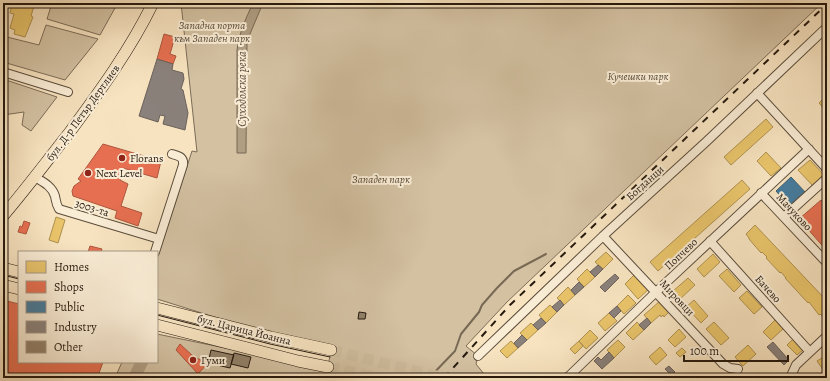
<svg xmlns="http://www.w3.org/2000/svg" width="830" height="381" viewBox="0 0 830 381" font-family="Alegreya,serif">
<rect width="100%" height="100%" fill="#f7e3c0"/>
<filter id="stains"><feTurbulence type="fractalNoise" baseFrequency=".005" numOctaves="4"/><feColorMatrix values="0 0 0 0 .2 0 0 0 0 .09 0 0 0 0 .02 0 0 0 .5 -.17"/></filter>
<radialGradient id="worn" r=".72"><stop offset=".6" stop-color="#630" stop-opacity="0"/><stop offset="1" stop-color="#630" stop-opacity=".3"/></radialGradient>
<path fill="#d3c1a2" stroke="#7c6d58" d="M52,3H97L115,8L100,35L47,19Z
M181,3H822L507,302L466,346L478,356L476,364L484,374L496,378H115L122,362H157V334L327,369L332,348L240,325L157,299V259L192,151L197,152Z
M46,25L98,39L65,80L3,62V36L39,45Z
M3,79L57,97L31,131L22,125L24,112L3,115Z"/>
<path fill="#b09e83" stroke="#786954" d="M253,3H263L247,41L246,153H237V50C239,33 246,18 253,3Z"/>
<path fill="#e9c46a" stroke="#ae914e" d="M16,3H35L31,16L33,17L25,37L14,34L15,30L10,28L14,14L10,13L12,4L15,5Z
M826,96L827,97V112L819,103Z
M766,119L773,127L731,165L724,157Z
M766,152L781,168L771,176L757,161Z
M810,160L824,175L813,186L798,170Z
M742,180L750,189L658,271L650,262Z
M56,217L65,220L58,243L49,240Z
M755,225L827,301V313L823,317L820,314L819,315L809,302L808,303L785,278H786L781,272L780,273L766,258L767,257L762,252L761,253L749,239V238L746,234Z
M606,252L613,259L603,269L595,262Z
M713,254L720,262L704,277L697,269Z
M587,269L595,277L584,287L577,279Z
M727,269L741,285L734,292L719,276Z
M634,275L648,290L638,299L625,284Z
M688,278L695,285L679,300L672,292Z
M568,287L575,295L564,305L557,298Z
M747,291L762,307L754,314L739,298Z
M628,295L636,303L624,314L617,306Z
M694,300L708,316L701,323L686,307Z
M660,301L669,312L664,317L663,315L661,317L660,315L651,323L644,315Z
M550,305L557,312L546,323L539,315Z
M609,313L617,321L605,331L598,323Z
M775,320L784,328L771,340L763,332Z
M637,322L644,330L633,340L626,333Z
M714,322L729,338L721,345L706,329Z
M531,323L538,330L527,340L520,333Z
M679,329L686,337L675,347L668,340Z
M590,330L598,338L586,349L579,341Z
M793,339L803,350L797,355L787,345Z
M618,340L625,347L614,358L607,350Z
M511,341L518,348L507,358L500,351Z
M579,341L583,346L575,354L570,349Z
M748,345L756,354L743,366L735,357Z
M660,347L667,355L656,365L649,357Z
M682,348L686,352L680,357L676,353Z
M825,356L827,358V369L824,371L817,361Z"/>
<path fill="#e76f51" stroke="#ad553d" d="M164,34L175,37L170,54L176,56L173,64L157,59Z
M103,144L161,161L157,178L123,168L120,180L128,184L121,206L142,213L138,226L115,218L117,211L73,196L72,191L74,186L81,181L78,179Z
M821,200L823,203L827,200V251L799,219Z
M24,221L30,223L26,234L18,232L20,226L22,227Z
M90,246L102,249L101,252H88Z
M3,300L19,304V362H103L98,376L93,378H86L72,375L69,378H25L3,371Z
M180,344L194,357L208,363L198,374L176,350Z"/>
<path fill="#457b9d" stroke="#3b5e72" d="M791,177L806,193L790,207L776,191Z"/>
<path fill="#8a817c" stroke="#6c625b" d="M157,59L173,64L172,70L183,73L184,79L181,89L183,90L188,113L185,130L163,124L165,116L160,115L158,122L139,116Z
M598,265L603,269L595,277L590,272Z
M615,274L619,278L605,292L600,287Z
M579,282L584,287L575,295L571,290Z
M560,300L564,305L557,312L552,307Z
M617,306L621,311L614,318L609,313Z
M541,318L546,323L538,330L533,325Z
M647,318L651,323L644,330L639,325Z
M522,335L527,340L518,348L514,343Z
M773,342L789,360L784,365L767,347Z
M609,352L614,358L602,369L594,361L598,357L601,360Z
M669,366L675,372L671,375L665,369Z"/>
<g fill="none" stroke-linecap="round" stroke-linejoin="round">
<path stroke="#786954" stroke-width="2" d="M429,378L455,351L461,334L479,312L482,305L497,288L514,271L546,254"/>
<path stroke="#b09e83" stroke-width="12" d="M134,378L142,362"/>
</g>
<path fill="#92826b" stroke="#25190e" d="M359,312L366,313L365,319H358Z
M211,350L234,355L230,368L208,363Z
M234,353L251,357L248,368L231,364Z"/>
<g fill="none" stroke-linecap="round" stroke-linejoin="round">
<path stroke="#cdbb9c" stroke-width="11" stroke-dasharray="11 5.5" stroke-linecap="butt" d="M331,350L444,378
M328,367L378,378"/>
<defs>
<path id="minor" d="M3,72L68,92
M757,93L827,169
M35,177C43,182 52,186 55,196C56,201 56,204 59,209L159,239
M761,193L827,263
M784,217L827,178
M603,236L723,364L730,368L738,369
M710,241L809,351
M155,252L183,165C184,157 179,156 172,154
M478,356L603,236L707,141L827,27
M569,376L656,292L809,149
M790,378L796,365L827,336"/>
<path id="major" d="M3,216C26,189 47,161 69,133C100,91 130,50 153,3
M3,268L19,272
M3,285L19,289
M157,308L271,337L331,350
M157,325L298,361L328,367
M826,378H827"/>
</defs>
<use href="#minor" stroke="#5a4c3a" stroke-width="10"/>
<use href="#major" stroke="#25190e" stroke-width="12"/>
<use href="#minor" stroke="#faedd6" stroke-width="8"/>
<use href="#major" stroke="#f7e3c0" stroke-width="11"/>
<path stroke="#25190e" stroke-width="1" d="M3,275L19,279
M157,315L270,344L330,357"/>
<path stroke="#25190e" stroke-width="2" stroke-dasharray="7 7" stroke-linecap="butt" d="M444,378L510,305L827,4"/>
</g>
<g fill="#8f2418" stroke="#faedd6" stroke-width="1.5">
<circle cx="122" cy="158" r="4"/>
<circle cx="88" cy="173" r="4"/>
<circle cx="193" cy="360" r="4"/>
</g>
<g text-anchor="middle" dominant-baseline="central" stroke-width="4" stroke-linejoin="round" paint-order="stroke">
<g font-size="11" font-style="italic" fill="#594b3a" stroke="#faedd6">
<text x="212" y="25">Западна порта<tspan x="212" dy="13">към Западен парк</tspan></text>
<text x="638" y="76">Кучешки парк</text>
<text x="381" y="179">Западен парк</text>
</g>
<g font-size="11" fill="#25190e" stroke="#faedd6">
<text transform="translate(83 113) rotate(-54)">бул. Д-р Петър Дертлиев</text>
<text transform="translate(645 183) rotate(-42)">Богданци</text>
<text transform="translate(92 208) rotate(17)">3003-та</text>
<text transform="translate(794 212) rotate(47)">Мачуково</text>
<text transform="translate(681 254) rotate(-43)">Попчево</text>
<text transform="translate(768 289) rotate(48)">Бачево</text>
<text transform="translate(677 298) rotate(47)">Мировци</text>
<text transform="translate(244 330) rotate(14)">бул. Царица Йоанна</text>
</g>
<g font-size="11" fill="#25190e" stroke="#faedd6" text-anchor="start">
<text x="130" y="158">Florans</text>
<text x="96" y="173">Next Level</text>
<text x="201" y="360">Гуми</text>
</g>
<g font-size="12" font-style="italic" fill="#5d4e3d" stroke="#faedd6">
<text transform="translate(242 89) rotate(-90)">Суходолска река</text>
</g>
</g>
<rect width="830" height="381" fill="none" stroke="#f7e3c0" stroke-width="16"/>
<rect x="4" y="4" width="822" height="373" fill="none" stroke="#25190e" stroke-width="2"/>
<rect x="8" y="8" width="814" height="365" fill="none" stroke="#25190e"/>
<rect x="18" y="251" width="140" height="112" fill="#faedd6" stroke="#a59886"/>
<rect x="26" y="261" width="20" height="12" fill="#e9c46a" stroke="#a59886"/>
<text x="54" y="271" font-size="12" fill="#25190e">Homes</text>
<rect x="26" y="281" width="20" height="12" fill="#e76f51" stroke="#a59886"/>
<text x="54" y="291" font-size="12" fill="#25190e">Shops</text>
<rect x="26" y="301" width="20" height="12" fill="#457b9d" stroke="#a59886"/>
<text x="54" y="311" font-size="12" fill="#25190e">Public</text>
<rect x="26" y="321" width="20" height="12" fill="#8a817c" stroke="#a59886"/>
<text x="54" y="331" font-size="12" fill="#25190e">Industry</text>
<rect x="26" y="341" width="20" height="12" fill="#92826b" stroke="#a59886"/>
<text x="54" y="351" font-size="12" fill="#25190e">Other</text>
<path d="M684 355v6h104v-6" fill="none" stroke="#25190e" stroke-width="2"/>
<text x="690" y="355" font-size="12" fill="#25190e" stroke="#faedd6" stroke-width="3" paint-order="stroke">100 m</text>
<rect width="100%" height="100%" filter="url(#stains)"/>
<rect width="100%" height="100%" fill="url(#worn)"/>
</svg>
